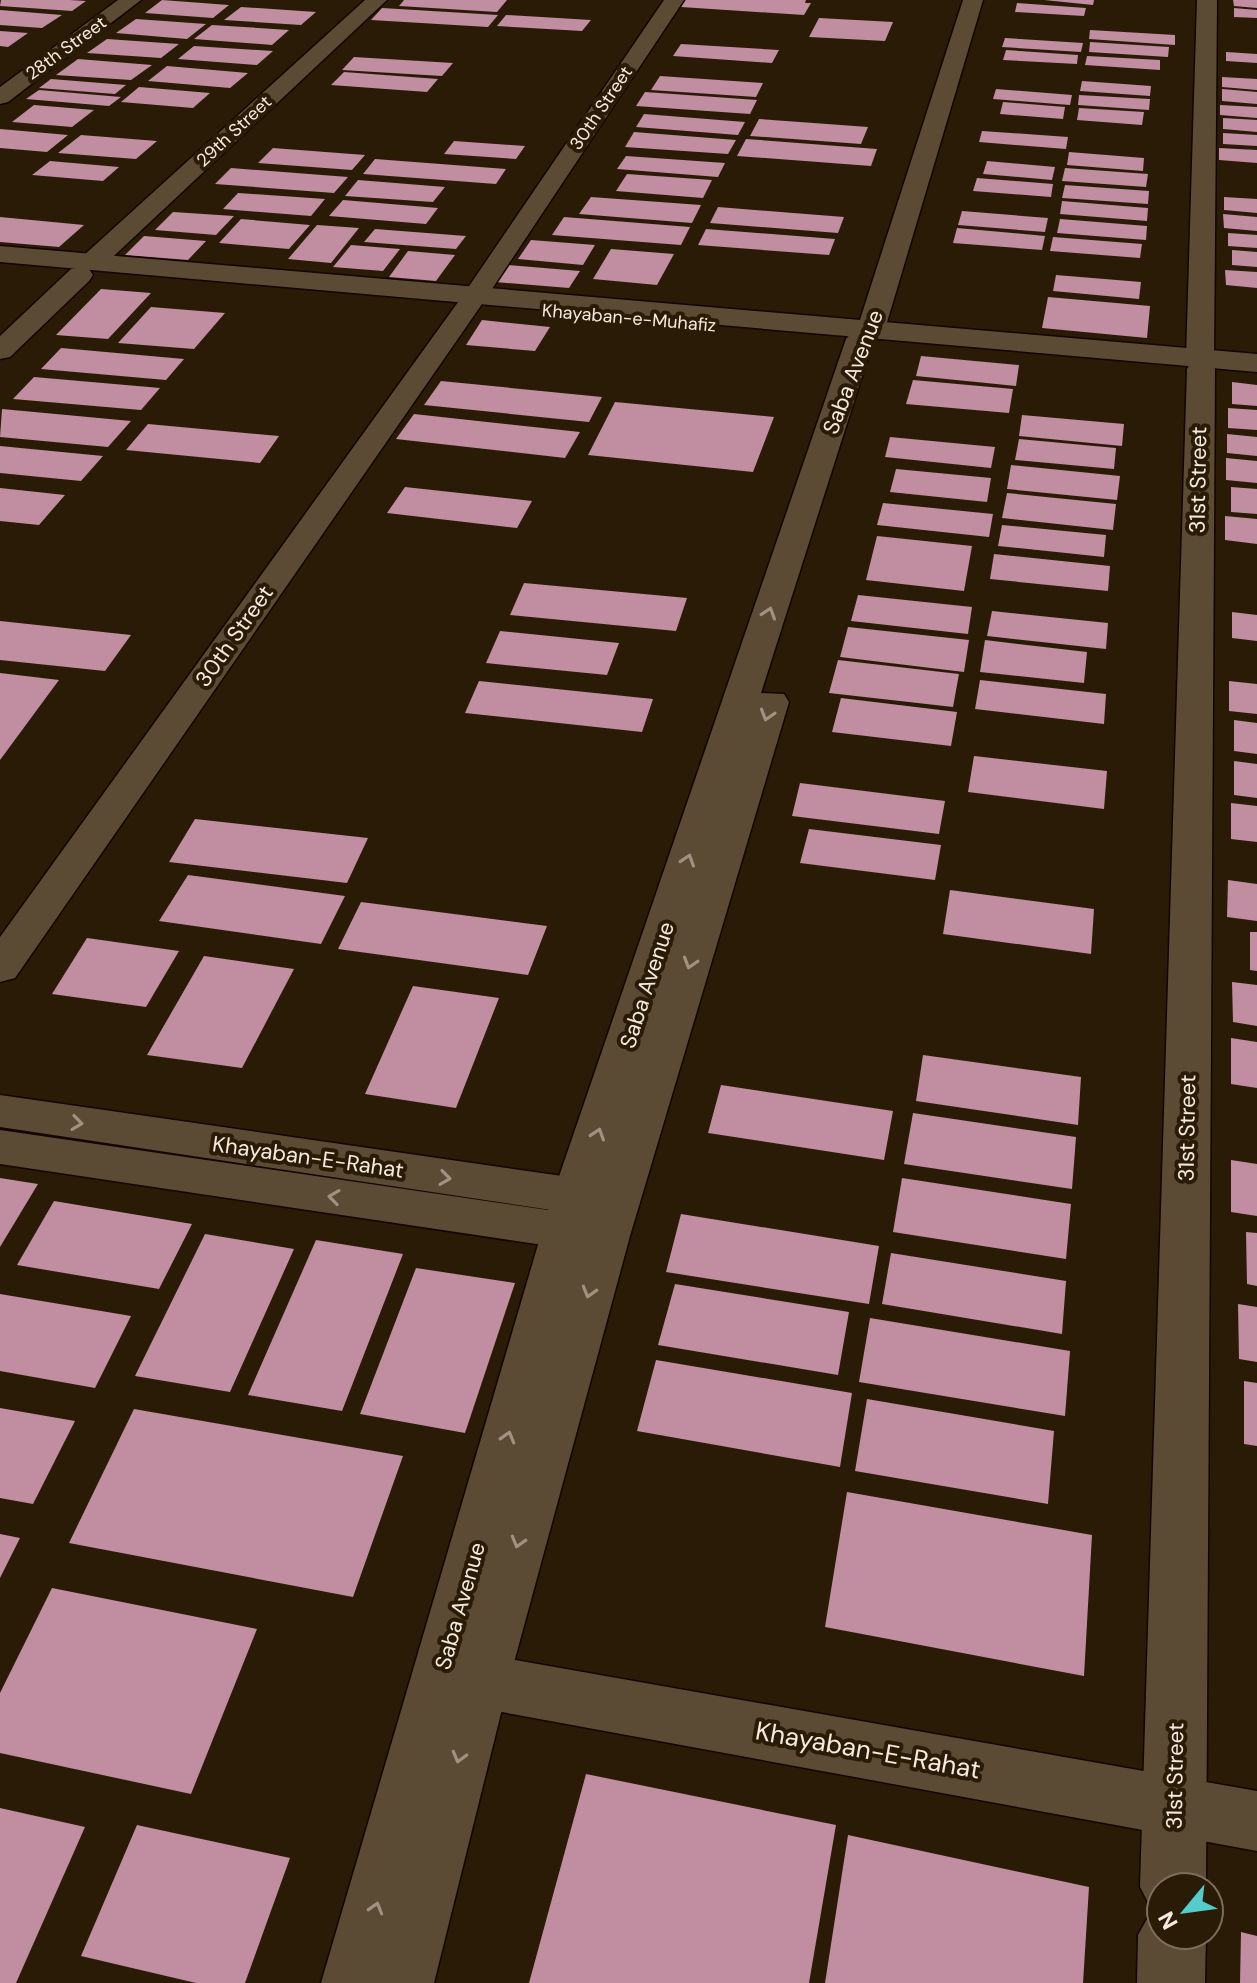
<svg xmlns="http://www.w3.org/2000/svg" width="1257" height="1983" viewBox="0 0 1257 1983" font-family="'DM Sans',sans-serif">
<rect width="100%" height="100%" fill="#2a1b06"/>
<path fill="#c18da0" d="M1,0H70L86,1L72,11L0,6Z
M162,0L229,5L213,18L145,13Z
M404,0H507L497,12L399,6Z
M685,0H806L805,3H811L804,15L681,7Z
M1044,0H1094L1093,5Z
M1233,0H1257V8L1234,6Z
M1017,3L1086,8L1084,16L1015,12Z
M241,7L316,12L301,25L224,20Z
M382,8L498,15L488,27L371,20Z
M1234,8L1257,10V18L1234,17Z
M0,10L62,15L42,28L0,25Z
M506,15L591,20L582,31L497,26Z
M819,18L893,22L885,41L809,37Z
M136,19L206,24L187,39L116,33Z
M212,25L289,30L272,45L194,39Z
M1090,30L1175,35V45L1089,39Z
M0,31L28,33L8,47L0,46Z
M1005,38L1083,43L1081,52L1002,47Z
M107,39L179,44L161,58L87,53Z
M1090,42L1169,47L1168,57L1089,52Z
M681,44L779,50L772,63L673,56Z
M194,46L273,51L257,65L178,59Z
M1006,50L1078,55L1077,64L1003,60Z
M1226,52L1257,54V63L1226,61Z
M1087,56L1160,60V70L1085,65Z
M354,57L453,63L442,76L342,70Z
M78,59L152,65L131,80L56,75Z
M167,66L248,73L230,88L148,81Z
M344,72L438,79L427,92L331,85Z
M660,76L763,83L756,97L651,90Z
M1222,77L1257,79V90L1222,87Z
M51,79L126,85L115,94L39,88Z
M1082,81L1151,86L1150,96L1080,91Z
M139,87L210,93L193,108L121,102Z
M996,89L1072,95L1070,105L993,99Z
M1222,89L1257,92V104L1222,101Z
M39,90L121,97L109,106L26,99Z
M645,92L757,100L750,114L636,106Z
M1079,95L1150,99L1149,110L1078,105Z
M1003,102L1065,107L1063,119L1000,114Z
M34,105L94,110L72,127L12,122Z
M1220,105L1257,107V118L1220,115Z
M1079,108L1144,112L1142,125L1077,120Z
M644,114L745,122L738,135L636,127Z
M1223,118L1257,120V132L1223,129Z
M759,119L868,127L861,144L750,136Z
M0,129L68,135L47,152L0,148Z
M982,131L1068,137L1066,149L979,142Z
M634,132L736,140L728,154L625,147Z
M1223,133L1257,135V146L1223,144Z
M81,135L157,141L136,159L58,153Z
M746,139L877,149L871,166L737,156Z
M454,141L525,146L516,159L444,154Z
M273,148L365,155L352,170L258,163Z
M1219,148L1257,150V163L1219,160Z
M1069,152L1144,158L1143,171L1067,165Z
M626,156L725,163L718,177L617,169Z
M375,159L506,169L496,184L363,174Z
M50,161L119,167L103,181L32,175Z
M987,161L1055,167L1052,180L983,174Z
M231,168L348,177L334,193L215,184Z
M1065,168L1148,174L1146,187L1062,181Z
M627,174L712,180L703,198L616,191Z
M977,178L1053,184L1051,197L973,191Z
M358,180L445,187L433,202L345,196Z
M1065,185L1149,191L1148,204L1062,198Z
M238,193L325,199L311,216L223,209Z
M591,197L701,205L692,223L579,214Z
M1224,197L1257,199V213L1224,210Z
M343,200L438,208L426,224L329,216Z
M1062,201L1148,208L1147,221L1060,214Z
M718,207L844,217L838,233L710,223Z
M962,211L1048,218L1045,232L958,225Z
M173,212L234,216L216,235L155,230Z
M1223,214L1257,217V231L1224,228Z
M0,217L84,225L59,247L0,242Z
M564,217L690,227L681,245L552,235Z
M241,219L310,225L289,249L219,243Z
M1060,219L1147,226L1146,240L1057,233Z
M317,225L359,228L331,263L288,259Z
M957,228L1045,236L1042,250L953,243Z
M375,229L466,236L456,249L364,242Z
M706,229L835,239L829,255L698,245Z
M1228,233L1257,235V248L1228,246Z
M144,236L206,241L188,260L125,255Z
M1053,237L1142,244L1140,258L1050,251Z
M531,240L595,245L583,265L518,259Z
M351,245L400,249L383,271L333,267Z
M611,249L674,254L657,285L593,279Z
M1232,250L1257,252V267L1232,265Z
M408,251L455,255L436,281L389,277Z
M507,265L580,271L569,288L495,282Z
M1225,270L1257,272V288L1226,285Z
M1056,275L1141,282L1139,299L1053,291Z
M101,289L151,293L108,339L56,335Z
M1048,297L1150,306L1147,338L1042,328Z
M151,307L225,313L194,349L118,343Z
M482,320L550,327L535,351L466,345Z
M61,348L184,359L166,380L41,369Z
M921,356L1019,365L1016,386L916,376Z
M34,377L160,388L141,410L13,399Z
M913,380L1013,389L1009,413L906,404Z
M441,381L602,397L589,422L424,405Z
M1232,382L1257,385V406L1232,404Z
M615,402L774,417L753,472L588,455Z
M1228,408L1257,410V430L1228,428Z
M2,409L131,421L108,447L0,437Z
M414,414L580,432L565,458L396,439Z
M1022,415L1124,424L1122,446L1019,436Z
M148,424L279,436L260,463L126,450Z
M1227,434L1257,437V456L1227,453Z
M890,437L995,447L991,468L885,457Z
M1019,439L1116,448L1114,469L1015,460Z
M0,446L103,456L81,481L0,473Z
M1226,458L1257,461V483L1226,480Z
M1011,465L1120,476L1117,500L1007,489Z
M896,469L991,478L987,502L890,492Z
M405,487L532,501L517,528L387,513Z
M1231,487L1257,489V514L1231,512Z
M0,488L65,495L39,525L0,521Z
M1007,493L1116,504L1113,530L1002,518Z
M883,503L993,514L989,537L877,525Z
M1225,516L1257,519V544L1225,540Z
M1002,525L1106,535L1104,557L998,546Z
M877,536L972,546L964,591L866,580Z
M994,554L1110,566L1108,591L990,579Z
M524,583L687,598L676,631L510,615Z
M858,595L972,607L968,634L851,621Z
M992,611L1108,623L1106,649L987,636Z
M1232,612L1257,615V641L1232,638Z
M0,621L131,635L105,671L0,660Z
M848,627L969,640L964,672L840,657Z
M500,631L619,643L607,675L486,663Z
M985,640L1087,652L1084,683L980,672Z
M838,660L959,674L953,707L829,693Z
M0,673L59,680L0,760Z
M980,680L1106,694L1104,724L975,709Z
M479,681L653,699L642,732L465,713Z
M1229,681L1257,684V714L1229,711Z
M841,698L957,712L951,746L832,732Z
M1234,720L1257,723V754L1234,751Z
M974,756L1107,771L1104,809L968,792Z
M1234,761L1257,764V798L1234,795Z
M800,783L945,801L939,834L792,816Z
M1231,803L1257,806V842L1231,839Z
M195,819L368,838L347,883L169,862Z
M809,829L941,845L935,880L800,863Z
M188,875L345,896L321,944L159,921Z
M1228,880L1257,884V921L1227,917Z
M950,890L1094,909L1091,954L943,934Z
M361,902L547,926L528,975L338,949Z
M1250,932H1257V971L1250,970Z
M87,938L179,951L146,1007L52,994Z
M204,956L294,969L242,1068L147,1055Z
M1232,982L1257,985V1026L1233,1022Z
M413,986L499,998L456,1108L365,1094Z
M1231,1038L1257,1042V1088L1231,1084Z
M923,1055L1081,1077L1078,1125L916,1101Z
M721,1085L893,1111L884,1160L708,1133Z
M913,1113L1076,1137L1072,1189L904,1164Z
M1231,1160L1257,1164V1216L1231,1212Z
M0,1178L38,1184L0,1247Z
M902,1178L1071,1204L1066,1259L893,1232Z
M54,1201L192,1224L159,1289L17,1265Z
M681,1214L879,1246L869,1304L666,1272Z
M1246,1232L1257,1233V1286L1247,1284Z
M205,1234L294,1249L230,1392L135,1376Z
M316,1240L403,1254L342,1411L248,1395Z
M891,1253L1066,1281L1062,1334L882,1304Z
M416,1268L515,1283L465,1433L360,1414Z
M675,1284L849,1312L838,1375L658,1345Z
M0,1294L131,1316L95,1388L0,1371Z
M1238,1304L1257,1307V1362L1239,1359Z
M870,1318L1070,1351L1065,1416L859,1382Z
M656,1360L852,1393L840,1467L637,1431Z
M1244,1381L1257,1383V1446L1244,1444Z
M867,1399L1054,1431L1048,1504L855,1471Z
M0,1408L75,1421L33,1504L0,1498Z
M134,1409L403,1456L353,1597L69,1543Z
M847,1492L1092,1535L1084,1676L825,1627Z
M0,1534L20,1538L0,1578Z
M52,1588L257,1629L191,1794L0,1753V1693Z
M586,1774L836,1825L809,1983H529Z
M0,1808L85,1827L16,1983H0Z
M137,1825L290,1858L245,1983H196L81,1956Z
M848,1835L1089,1887L1083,1983H825Z
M1241,1932L1257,1936V1983H1240Z"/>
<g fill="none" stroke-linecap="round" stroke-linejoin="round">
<defs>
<path id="minor" d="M118,0H141L8,102L0,104V87Z
M365,0H387L101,268H83L79,262L83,256Z
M664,0H684L482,304L15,978L0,982V937L461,298Z
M1197,0H1217L1214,358L1211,363L1215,369L1206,1887H1161V1935H1206L1205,1983H1137L1138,1935L1152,1910L1140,1887L1187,369L1190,364L1186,358Z
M80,267L89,269L93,275L89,281L10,357L0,359V336L71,269Z
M0,1095L611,1183L628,1189L636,1201L628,1213L611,1219L0,1127Z
M0,1130L603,1218L621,1223L628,1236L621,1249L603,1254L0,1164Z"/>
<path id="tertiary" d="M0,246L1257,354V372L0,262Z
M447,1648L1257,1791V1851L447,1702L426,1694L417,1675L426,1656Z"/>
<path id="secondary" d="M963,0H983L885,329L873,342L761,693L784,694L789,702L630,1236L509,1681L434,1983H321L552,1197L846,339L858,326Z"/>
</defs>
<use href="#minor" stroke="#120500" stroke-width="3"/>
<use href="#tertiary" stroke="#120500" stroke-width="3"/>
<use href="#secondary" stroke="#120500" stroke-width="3"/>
<use href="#minor" fill="#5b4a34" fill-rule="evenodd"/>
<use href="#tertiary" fill="#5b4a34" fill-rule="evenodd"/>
<use href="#secondary" fill="#5b4a34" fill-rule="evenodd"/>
</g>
<defs><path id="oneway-chevron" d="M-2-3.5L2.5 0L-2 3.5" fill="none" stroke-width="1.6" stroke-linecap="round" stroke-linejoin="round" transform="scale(2)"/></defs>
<g stroke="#a09280">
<use href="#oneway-chevron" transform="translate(769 613) rotate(-72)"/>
<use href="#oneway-chevron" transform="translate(767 715) rotate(107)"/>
<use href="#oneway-chevron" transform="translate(688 860) rotate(-72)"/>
<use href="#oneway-chevron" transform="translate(690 963) rotate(107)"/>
<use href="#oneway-chevron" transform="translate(77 1123) rotate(8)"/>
<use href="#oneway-chevron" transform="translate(598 1134) rotate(-72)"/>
<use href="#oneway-chevron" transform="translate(445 1178) rotate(8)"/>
<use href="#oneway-chevron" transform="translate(334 1197) rotate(-172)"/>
<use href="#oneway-chevron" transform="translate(589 1292) rotate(106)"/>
<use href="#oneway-chevron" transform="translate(508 1437) rotate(-74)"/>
<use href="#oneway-chevron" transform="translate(518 1542) rotate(106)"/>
<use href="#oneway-chevron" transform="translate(459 1757) rotate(105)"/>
<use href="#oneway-chevron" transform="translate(376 1908) rotate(-74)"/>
</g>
<g text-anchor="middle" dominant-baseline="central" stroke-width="8" stroke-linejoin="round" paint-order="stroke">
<g font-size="18" fill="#f5eade" stroke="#2a1b06">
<text transform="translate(66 48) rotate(-36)">28th Street</text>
<text transform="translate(601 108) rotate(-56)">30th Street</text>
<text transform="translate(234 131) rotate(-43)">29th Street</text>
<text transform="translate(629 318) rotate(5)">Khayaban-e-Muhafiz</text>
</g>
<g font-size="22" fill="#f5eade" stroke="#2a1b06">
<text transform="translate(853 372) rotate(-69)">Saba Avenue</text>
<text transform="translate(1198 480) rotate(-89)">31st Street</text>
<text transform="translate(234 636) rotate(-55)">30th Street</text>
<text transform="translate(647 985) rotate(-72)">Saba Avenue</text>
<text transform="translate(1187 1128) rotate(-89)">31st Street</text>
<text transform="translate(308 1157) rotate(8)">Khayaban-E-Rahat</text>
<text transform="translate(460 1606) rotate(-74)">Saba Avenue</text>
<text transform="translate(1175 1776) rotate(-89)">31st Street</text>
</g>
<g font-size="26" fill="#f5eade" stroke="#2a1b06">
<text transform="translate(868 1750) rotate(10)">Khayaban-E-Rahat</text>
</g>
</g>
<g transform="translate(1185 1911) rotate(241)"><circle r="38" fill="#2a1b06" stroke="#7b6e5c" stroke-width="2"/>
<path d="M0-6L14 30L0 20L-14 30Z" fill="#53cdcb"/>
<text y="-12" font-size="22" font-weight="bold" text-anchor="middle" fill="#f5eade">N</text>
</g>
</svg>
